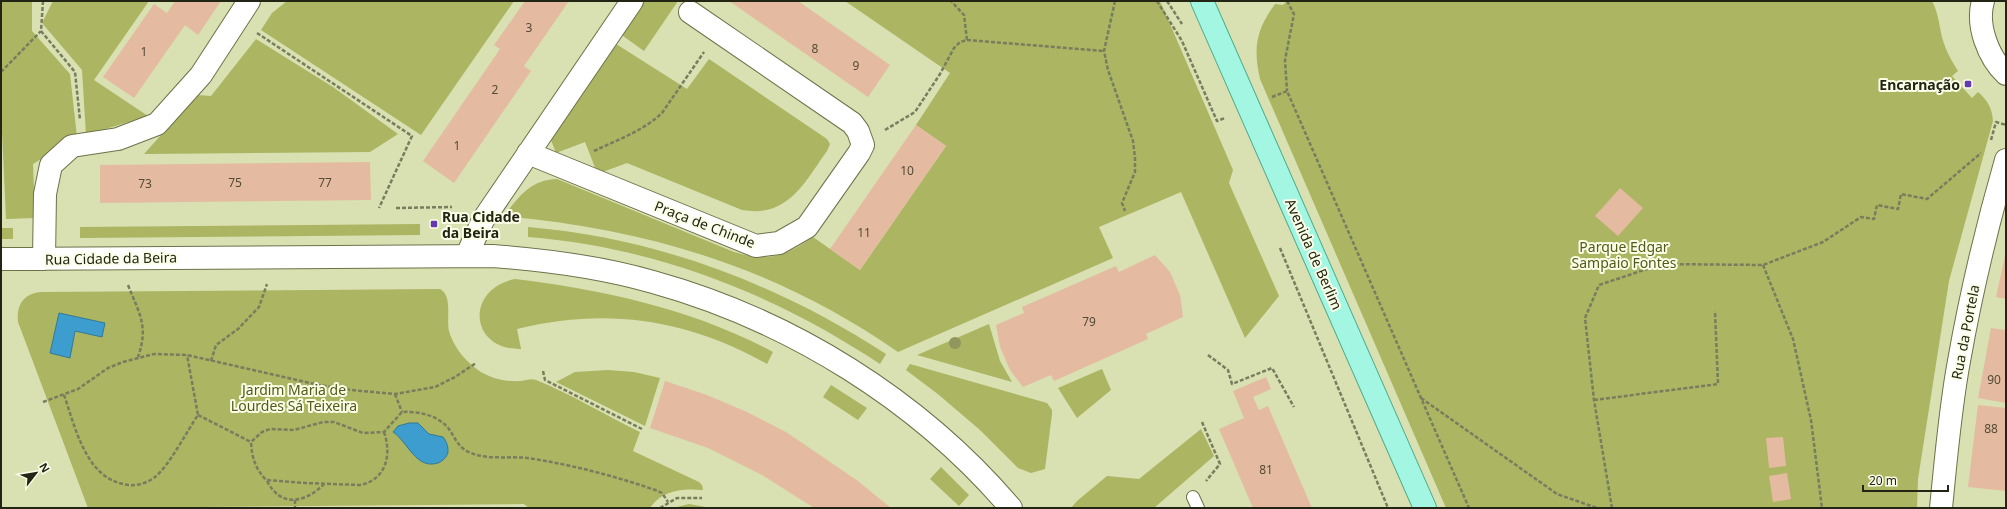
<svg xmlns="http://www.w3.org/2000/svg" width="2007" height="509" viewBox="0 0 2007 509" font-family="'Noto Sans',sans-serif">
<rect width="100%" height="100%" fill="#d9e0b2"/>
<path fill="#abb562" d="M1,1H32V31L70,74L77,137L33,164L35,218L6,219L1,110Z
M53,1H149L94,80L148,116L86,135L82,70L42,23Z
M287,1H514L421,135L261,30L272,13Z
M641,1H678L644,51L619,33Z
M845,1H1160L1233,170L1229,183L1279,296L1245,338L1181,192L1099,227L1113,258L898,352C777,268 649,229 503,216C520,197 529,180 557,179L734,252C769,262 784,257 813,237L860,270L946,146L916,125L950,73Z
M1287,1H1932C1938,12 1939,24 1942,37C1945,49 1951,60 1958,71L1952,76L1972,98L1978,92C1988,101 1992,108 1993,121L1949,281L1918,479L1917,508H1446L1260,79C1253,48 1256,30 1275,4L1283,5Z
M256,39L333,87L398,134L370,152L144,154L197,95L211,96Z
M613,42L687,89L709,59L827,139L830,144L827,151C804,183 788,218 742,210L627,163L600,173L596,170L585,142L556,153L549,135Z
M420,224V235L80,238V227Z
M528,227C658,238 778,284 886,354L880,364C775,294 655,247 528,237Z
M1,228H13V239H1Z
M515,279C604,290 693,309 773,352L767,364C687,319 606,307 517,329L521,349C469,350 465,289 515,279Z
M440,289C453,296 446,319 449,331C453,345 462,357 473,366C486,378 504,382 521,381C526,380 532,378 536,380C571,394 605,415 640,432L633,451L699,482L702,485L703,490C683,488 662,490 650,508H529L524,504L88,508L18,322C16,306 23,294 40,292Z
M989,324L1000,361L1012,382L917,355Z
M910,364L1047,403L1052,410V414L1045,469L1031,473L1018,468L980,430L939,395L906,370Z
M1102,369L1111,390L1077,418L1058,388Z
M608,370L634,372L660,378L645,426L556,382L575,372Z
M831,385L867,408L858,420L823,397Z
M1201,429L1214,456L1154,508H1071L1077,501L1107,476L1139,479Z
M941,467L969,495L959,506L930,479Z
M689,504L711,508H673Z"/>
<path fill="#3c9dce" stroke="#347996" d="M59,313L105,323L102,337L75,331L70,358L50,353Z
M409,423H418L429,434L443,437C447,442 448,446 448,452C447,457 443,461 438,463C416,470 408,442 393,432L398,426Z"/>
<path fill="#e4bba0" d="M175,1H221L198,35L185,25L134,98L103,77L154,4L167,13Z
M525,1H569L524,66L531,71L454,183L423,161L500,49L494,45Z
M729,1H798L890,65L868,97Z
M916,125L946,146L860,270L830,249Z
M370,162L371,200L100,203V165Z
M1620,188L1643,208L1618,236L1595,216Z
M1155,255L1170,272L1180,295L1183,317L1146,334L1148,339L1054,381L1051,375L1023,387L1010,370L1000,347L996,325L1024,313L1022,307L1116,266L1119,272Z
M2005,256H2006V299L1996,297Z
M1991,328L2006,330V403L1978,398Z
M1266,377L1271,389L1253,397L1259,410L1268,406L1312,508H1253L1219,429L1244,418L1233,391Z
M665,381L707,395L747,412L786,432L858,481L891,508H814L762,475L708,448L650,428Z
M1978,405L2006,408V491L1968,487Z
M1783,437L1786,466L1769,468L1766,438Z
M1787,473L1791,499L1773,502L1769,476Z"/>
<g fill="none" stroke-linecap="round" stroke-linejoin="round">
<defs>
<path id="lane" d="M1193,497L1198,508"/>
<path id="street" d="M528,153L756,246L779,243L807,227L859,153L863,145L858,131L852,123L690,12
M467,255L483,220L632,1
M1,259L493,256C547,260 601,267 653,282C790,320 919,400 1011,508
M44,259L45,194L51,165L72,146L118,139L157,124L201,75L249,1"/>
<path id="secondary" d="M1983,1C1976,25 1988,57 2006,74
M1941,508C1946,459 1950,409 1959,361C1971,293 1987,226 2006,160"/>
<path id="primary" d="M1202,1L1425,508"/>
</defs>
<use href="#lane" stroke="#6d7249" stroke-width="14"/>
<use href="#street" stroke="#6d7249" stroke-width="24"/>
<use href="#secondary" stroke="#6d7249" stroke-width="24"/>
<use href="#primary" stroke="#4eaa8e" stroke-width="24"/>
<path stroke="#787d5e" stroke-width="2.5" stroke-dasharray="4 2" stroke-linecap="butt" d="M43,1L41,31L75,72L80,120
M1115,1L1104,51L1108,70L1133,141L1135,158V172L1122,203L1125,211
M1157,1L1182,41L1217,121L1225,118
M1167,1L1182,24
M1287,1L1294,14L1285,60L1287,91
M257,33L412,136L379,208
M967,40L1104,51
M1,72L41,31
M1272,97L1287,91L1469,508
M885,130L915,112L940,74L954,48L960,42L967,40L964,15L951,1
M1991,140L1996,122L2006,125
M594,151C617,140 643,131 662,113L704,52
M396,208L452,207
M1280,248L1388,508
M1763,265L1793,339L1811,420L1822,508
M128,285C139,313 149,326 138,357
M1208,355L1228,370L1232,384L1272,368L1294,407
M211,361L216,345L238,329L259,307L267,284
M543,371L545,380L642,429
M395,394L402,412
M64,395C75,426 85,476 123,484C134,487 146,484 155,477C169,466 187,431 198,415L187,355
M1421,398L1557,494L1597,508
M1594,400L1718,384L1715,311
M43,402L78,389L108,368L123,362L154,354L187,355L319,385L351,390L395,394L435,387L455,377L476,363
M198,415L251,442
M1202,422L1220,464L1206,481
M384,432C392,455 386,480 360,485L305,483L266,480C255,468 252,458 251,442L262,432L270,429L294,430L323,422H334L363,433L384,432L402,412C418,411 438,415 449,429C456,439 458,448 471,453C488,460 510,456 528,458C573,465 615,476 658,491L662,493L668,502
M267,481C281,508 305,503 324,484
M295,500V508
M660,508L677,498H702
M1612,508L1594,400L1585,318L1599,285L1662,264L1763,265L1823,242L1861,217L1874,219L1877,205L1898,209L1901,194L1927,199L1981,153"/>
<use href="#lane" stroke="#fff" stroke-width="12"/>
<use href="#street" stroke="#fff" stroke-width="22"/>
<use href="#secondary" stroke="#fff" stroke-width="22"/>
<use href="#primary" stroke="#a3f7e2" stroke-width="22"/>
</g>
<circle fill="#90965e" cx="955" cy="343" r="6"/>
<g fill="#6439b1" stroke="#fafee7" stroke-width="1.5">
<rect x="1964" y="80" width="8" height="8" rx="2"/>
<rect x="430" y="220" width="8" height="8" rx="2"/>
</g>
<g text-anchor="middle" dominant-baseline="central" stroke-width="4" stroke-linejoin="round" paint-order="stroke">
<g font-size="12" fill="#534a37">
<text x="529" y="27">3</text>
<text x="815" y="48">8</text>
<text x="144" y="51">1</text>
<text x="856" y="65">9</text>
<text x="495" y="89">2</text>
<text x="457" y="145">1</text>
<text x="907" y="170">10</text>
<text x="235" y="182">75</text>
<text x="325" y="182">77</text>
<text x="145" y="183">73</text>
<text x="864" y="232">11</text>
<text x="1089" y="321">79</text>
<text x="1994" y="379">90</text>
<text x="1991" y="428">88</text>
<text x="1266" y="469">81</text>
</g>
<g font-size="14" font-weight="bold" fill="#232514" stroke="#fafee7" text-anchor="end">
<text x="1960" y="84">Encarnação</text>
<text x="442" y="216" text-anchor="start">Rua Cidade<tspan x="442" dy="16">da Beira</tspan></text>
</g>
<g font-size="14" fill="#232514" stroke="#fafee7">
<text transform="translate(705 224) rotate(21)">Praça de Chinde</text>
<text transform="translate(1314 254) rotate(66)">Avenida de Berlim</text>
<text transform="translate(111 258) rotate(-1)">Rua Cidade da Beira</text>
<text transform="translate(1965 332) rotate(-79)">Rua da Portela</text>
</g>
<g font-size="14" fill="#545a19" stroke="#fafee7">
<text x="1624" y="246">Parque Edgar<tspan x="1624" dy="16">Sampaio Fontes</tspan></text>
<text x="294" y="389">Jardim Maria de<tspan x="294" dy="16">Lourdes Sá Teixeira</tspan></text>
</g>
</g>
<rect width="2007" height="509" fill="none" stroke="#232514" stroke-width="4"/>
<g transform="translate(36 473) rotate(59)" stroke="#fafee7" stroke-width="3" paint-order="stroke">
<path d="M0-3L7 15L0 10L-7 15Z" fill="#232514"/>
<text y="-6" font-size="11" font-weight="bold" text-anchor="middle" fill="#232514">N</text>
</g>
<path d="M1863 485v6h85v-6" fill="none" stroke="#232514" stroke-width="2"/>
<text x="1869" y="485" font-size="12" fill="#232514" stroke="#fafee7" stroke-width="3" paint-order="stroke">20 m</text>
</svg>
